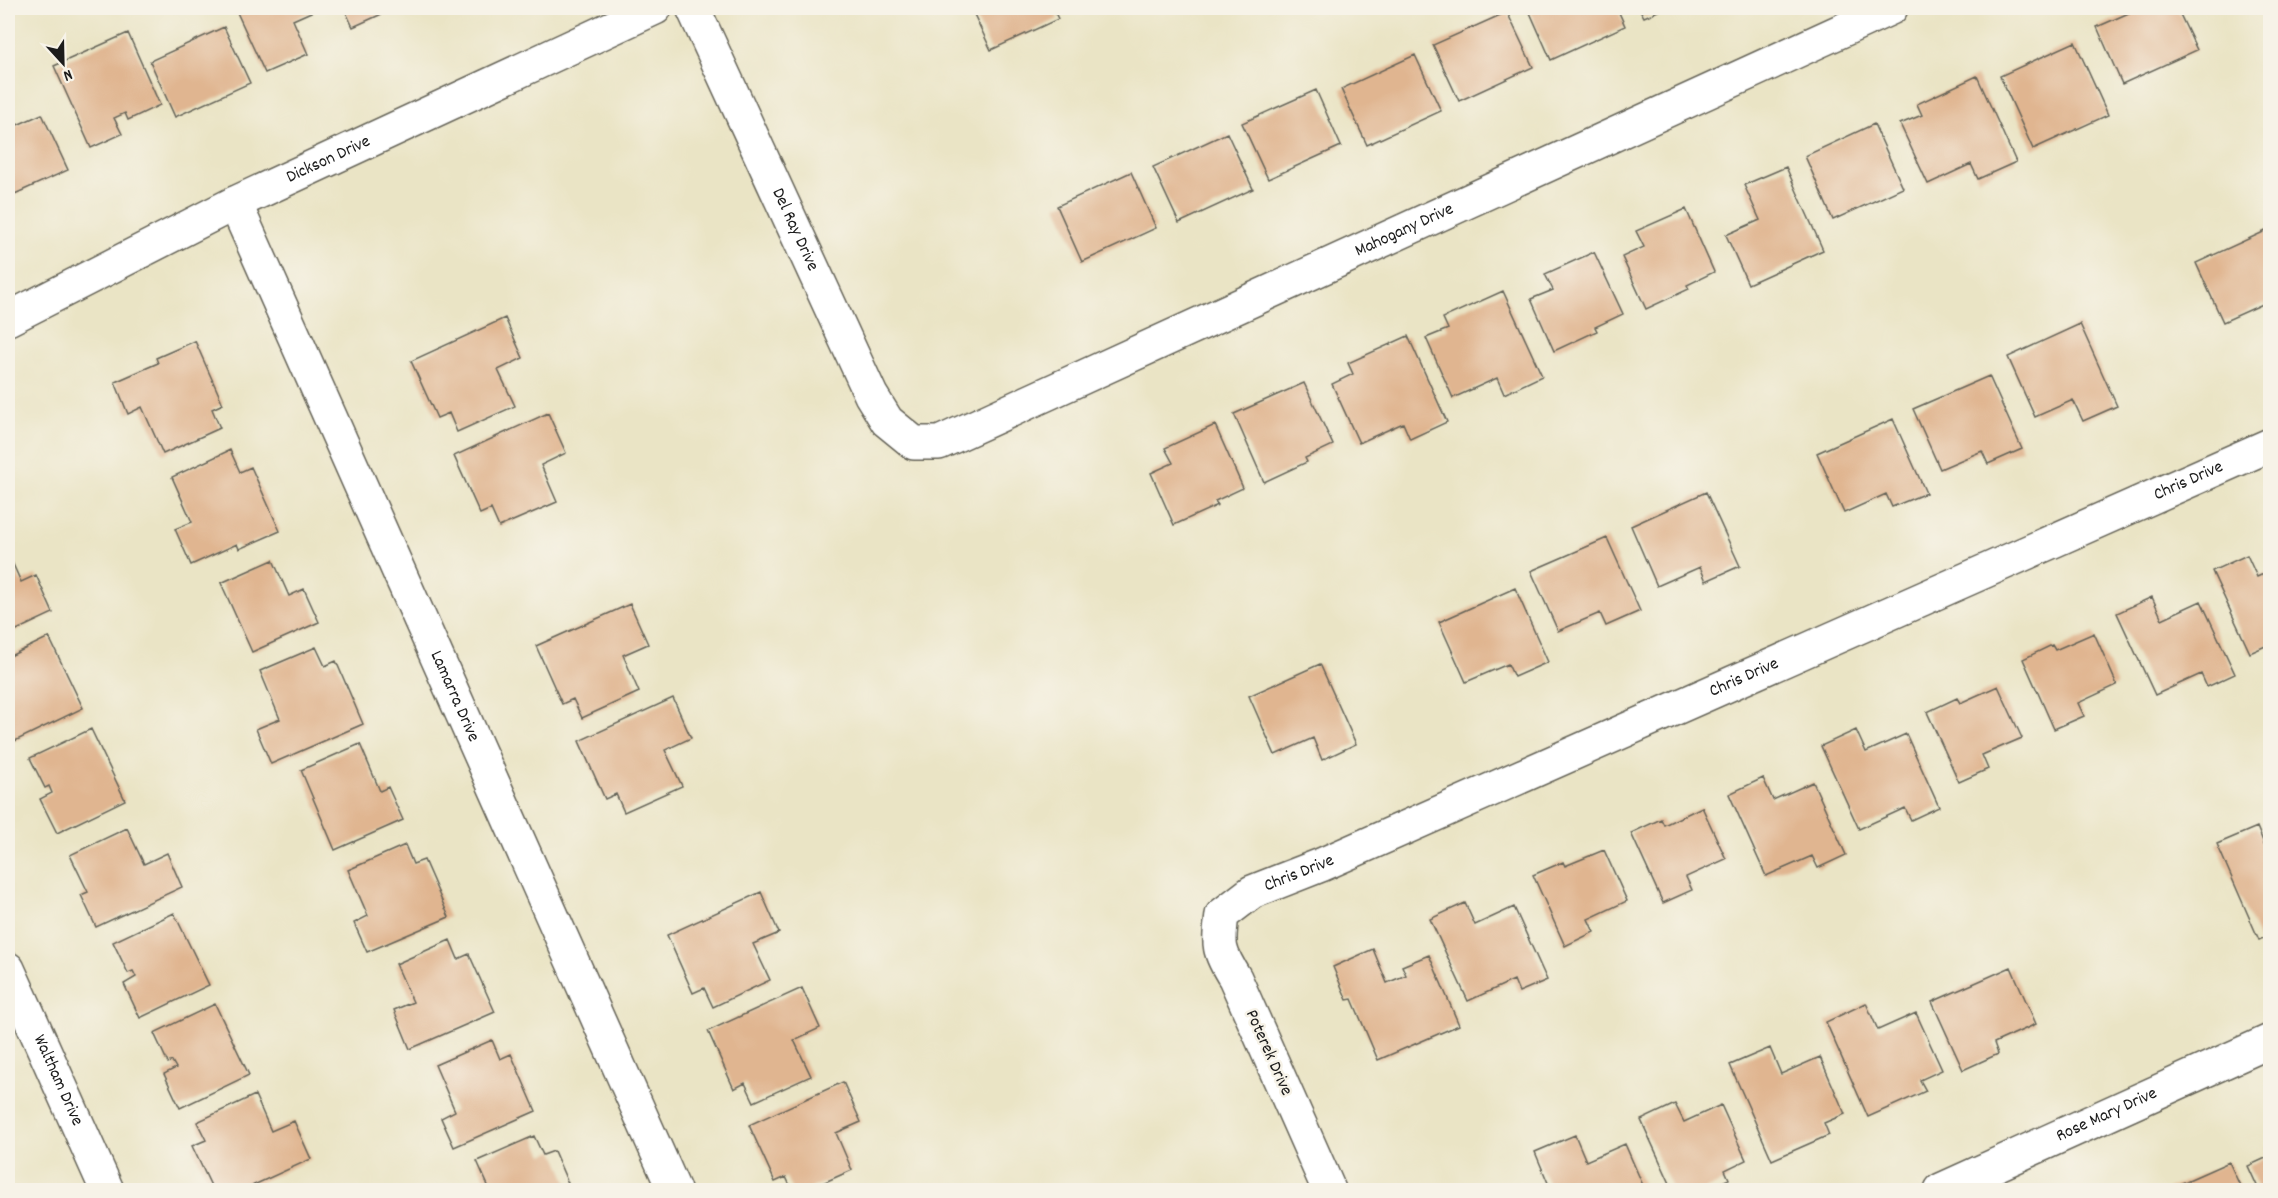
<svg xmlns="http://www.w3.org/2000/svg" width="2278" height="1198" viewBox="0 0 2278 1198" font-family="Dekko,sans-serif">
<rect width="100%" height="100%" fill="#f7f3e8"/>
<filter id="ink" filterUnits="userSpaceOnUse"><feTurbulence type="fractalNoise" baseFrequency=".0167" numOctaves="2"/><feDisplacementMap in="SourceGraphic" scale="12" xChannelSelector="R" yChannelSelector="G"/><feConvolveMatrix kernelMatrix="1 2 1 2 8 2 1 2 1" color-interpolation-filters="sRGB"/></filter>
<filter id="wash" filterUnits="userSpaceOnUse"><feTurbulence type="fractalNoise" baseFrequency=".008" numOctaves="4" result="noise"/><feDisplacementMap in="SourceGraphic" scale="24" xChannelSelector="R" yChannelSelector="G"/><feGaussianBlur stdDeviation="1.35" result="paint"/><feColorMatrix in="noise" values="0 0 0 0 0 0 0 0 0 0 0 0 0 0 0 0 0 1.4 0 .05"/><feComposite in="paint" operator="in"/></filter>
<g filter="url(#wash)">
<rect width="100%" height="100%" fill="#eae4c5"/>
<g id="blocks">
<path fill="#e0b590" d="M235,8H320L293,20L308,54L265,73Z
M344,8H395L353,27Z
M971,8H1053L1058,19L991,50Z
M1528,8H1617L1625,26L1551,60Z
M1639,8H1665L1644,17Z
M2140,8H2177L2197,50L2122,84L2097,27Z
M1507,12L1533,67L1459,101L1433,45Z
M224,27L250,83L175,117L150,61Z
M128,33L160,105L128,120L125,113L114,118L122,134L91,148L54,66Z
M2075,42L2108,115L2033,149L2000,76Z
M1415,55L1441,111L1367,145L1341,89Z
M1977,76L2016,162L1978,179L1971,164L1928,184L1900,124L1922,115L1917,104Z
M1316,90L1341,146L1268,179L1242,123Z
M42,114L68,170L8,197V129Z
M1874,124L1903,188L1833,220L1805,156Z
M1227,133L1253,189L1179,223L1153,167Z
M1786,167L1823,250L1748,284L1726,235L1760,220L1744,185Z
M1131,172L1156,228L1082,262L1057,206Z
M1686,209L1714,272L1687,285L1689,289L1646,309L1622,257L1644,247L1636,231Z
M2270,229V316L2265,303L2223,322L2196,263Z
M1594,252L1623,314L1595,327L1597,331L1554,351L1531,299L1553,290L1545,274Z
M1503,291L1542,376L1504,394L1497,378L1453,398L1426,338L1448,329L1443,318Z
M505,318L523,358L498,370L515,406L457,432L449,413L437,418L411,361Z
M2080,324L2117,406L2083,421L2073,400L2035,417L2008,357Z
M1408,336L1447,422L1410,439L1403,423L1359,443L1332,384L1353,374L1348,363Z
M195,341L223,404L212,409L220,428L163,454L142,407L128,414L115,382L158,363L156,358Z
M1989,376L2022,449L1988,464L1982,451L1940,469L1913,409Z
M1304,383L1333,445L1305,458L1307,462L1264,482L1234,414Z
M548,413L566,453L541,465L557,502L499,527L491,509L480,514L454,456Z
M1893,419L1926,493L1892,507L1886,494L1844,513L1817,453Z
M1215,425L1243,488L1215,501L1218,505L1174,525L1151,473L1173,463L1165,448Z
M230,450L240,472L251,467L280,531L239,549L237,544L191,565L175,529L192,522L172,477Z
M1706,492L1740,566L1706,581L1700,567L1657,586L1631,526Z
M1607,538L1640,611L1606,626L1600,613L1558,631L1531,571Z
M8,553L21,582L36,575L53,613L8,634Z
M2247,555L2257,577L2270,571V644L2250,653L2212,571Z
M273,560L289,596L304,589L319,622L252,652L221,583Z
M1515,588L1548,662L1514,677L1508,664L1466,682L1439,622Z
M2152,597L2162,619L2201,601L2235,674L2207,687L2201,674L2155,695L2117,613Z
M630,604L648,644L623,655L639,692L582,718L573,699L562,704L536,646Z
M2094,633L2117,685L2078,703L2084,716L2054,729L2023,659L2052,645L2055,650Z
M49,637L83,708L15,741L8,726V702L10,701L8,696V657Z
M316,647L325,666L336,661L363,724L271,764L256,729L280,719L260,671Z
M1320,664L1356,744L1322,760L1313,738L1275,755L1249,696Z
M1998,686L2022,738L1982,755L1988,769L1959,782L1927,712L1957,698L1960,703Z
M673,698L691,738L665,750L682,786L624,812L616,794L605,799L579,741Z
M91,729L125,800L57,833L40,799L52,793L49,786L45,788L30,758Z
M1856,730L1866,752L1906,734L1939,807L1911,820L1905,808L1859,829L1821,746Z
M360,744L380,791L388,787L403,820L335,850L301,770Z
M1763,778L1773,800L1813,782L1846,855L1818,868L1812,856L1766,876L1729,794Z
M1702,807L1726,859L1686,877L1692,890L1663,903L1631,833L1661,819L1664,825Z
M2257,827L2268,853L2270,852V935L2259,940L2217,844Z
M127,828L144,864L167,853L182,887L96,927L81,895L88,892L70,855Z
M405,845L413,864L424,860L449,917L367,952L354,923L368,916L348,870Z
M1604,850L1627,901L1588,919L1594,932L1565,946L1533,875L1563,862L1565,866Z
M761,892L779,933L753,944L770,980L713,1007L704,988L693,993L667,935Z
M1465,903L1475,925L1514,907L1547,980L1519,992L1514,980L1468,1001L1430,919Z
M174,913L209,985L140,1018L124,984L136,977L133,971L128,973L113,942Z
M450,940L458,959L469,954L495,1012L410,1049L394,1010L413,1002L396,964Z
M1373,949L1387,983L1406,975L1402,966L1429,955L1459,1025L1378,1060L1352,999L1347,1000L1333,967Z
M2011,967L2036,1024L1994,1043L1998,1054L1963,1070L1932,1002Z
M802,988L820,1028L794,1040L811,1076L754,1102L745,1083L734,1089L708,1031Z
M1866,1003L1878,1030L1916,1013L1942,1070L1920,1080L1926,1091L1868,1117L1826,1022Z
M215,1004L249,1075L180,1108L164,1074L176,1068L172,1061L168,1063L154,1033Z
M492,1040L500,1059L511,1054L536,1111L454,1147L441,1118L455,1111L435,1065Z
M1770,1048L1781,1074L1820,1057L1845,1114L1824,1123L1829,1135L1772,1160L1730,1065Z
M843,1082L861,1122L836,1133L852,1170L807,1190H792L786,1177L775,1182L749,1125Z
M255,1095L271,1131L294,1121L311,1159L243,1190H213L192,1146L206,1140L197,1122Z
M1675,1104L1684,1122L1721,1105L1746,1160L1725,1170L1729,1179L1705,1190H1673L1641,1120Z
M1575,1135L1586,1161L1625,1144L1645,1190H1551L1535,1152Z
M534,1136L543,1155L554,1151L571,1190H490L477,1161Z
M2270,1144V1190H2259L2248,1166L2270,1156L2266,1146Z
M2229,1162L2242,1190H2166Z"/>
</g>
</g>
<g filter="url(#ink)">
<use href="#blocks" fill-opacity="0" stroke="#646257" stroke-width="1.5"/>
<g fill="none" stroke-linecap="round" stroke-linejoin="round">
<defs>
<g id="street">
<path id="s1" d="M693,8L871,395L887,421L914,443H939L1891,8"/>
<path id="s2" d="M235,203L674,1190"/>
<path id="s3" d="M8,319L235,203L655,8"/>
<path id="s4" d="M8,969L107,1190"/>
<path id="s5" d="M1329,1190L1235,978C1218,951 1218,946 1222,915L1252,892L1321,865L2270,445"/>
<path id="s6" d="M1941,1190L2270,1041"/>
</g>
</defs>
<use href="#street" stroke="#646257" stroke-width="36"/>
<use href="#street" stroke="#fff" stroke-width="33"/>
</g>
</g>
<g text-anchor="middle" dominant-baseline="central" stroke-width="5" stroke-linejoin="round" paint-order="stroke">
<g font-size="18" fill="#1c1c1c" stroke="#f7f3e8">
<text stroke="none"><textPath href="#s3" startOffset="358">Dickson Drive</textPath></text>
<text stroke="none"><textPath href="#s1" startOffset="1028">Mahogany Drive</textPath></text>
<text stroke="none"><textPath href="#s1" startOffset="244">Del Ray Drive</textPath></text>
<text stroke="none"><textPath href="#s5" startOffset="1359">Chris Drive</textPath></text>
<text stroke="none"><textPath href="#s5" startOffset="873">Chris Drive</textPath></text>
<text stroke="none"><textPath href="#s2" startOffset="540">Lamarra Drive</textPath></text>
<text stroke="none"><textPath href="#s5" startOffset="387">Chris Drive</textPath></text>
<text transform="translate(1268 1053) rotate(66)">Poterek Drive</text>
<text stroke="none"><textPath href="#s4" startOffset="122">Waltham Drive</textPath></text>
<text stroke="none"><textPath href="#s6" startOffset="182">Rose Mary Drive</textPath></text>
</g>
</g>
<rect width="2278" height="1198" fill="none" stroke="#f7f3e8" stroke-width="30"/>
<g transform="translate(63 63) rotate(158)" stroke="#f7f3e8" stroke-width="4.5" paint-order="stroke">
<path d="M0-4.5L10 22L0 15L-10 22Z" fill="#1c1c1c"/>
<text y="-9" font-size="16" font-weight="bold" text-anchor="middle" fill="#1c1c1c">N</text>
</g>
</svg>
